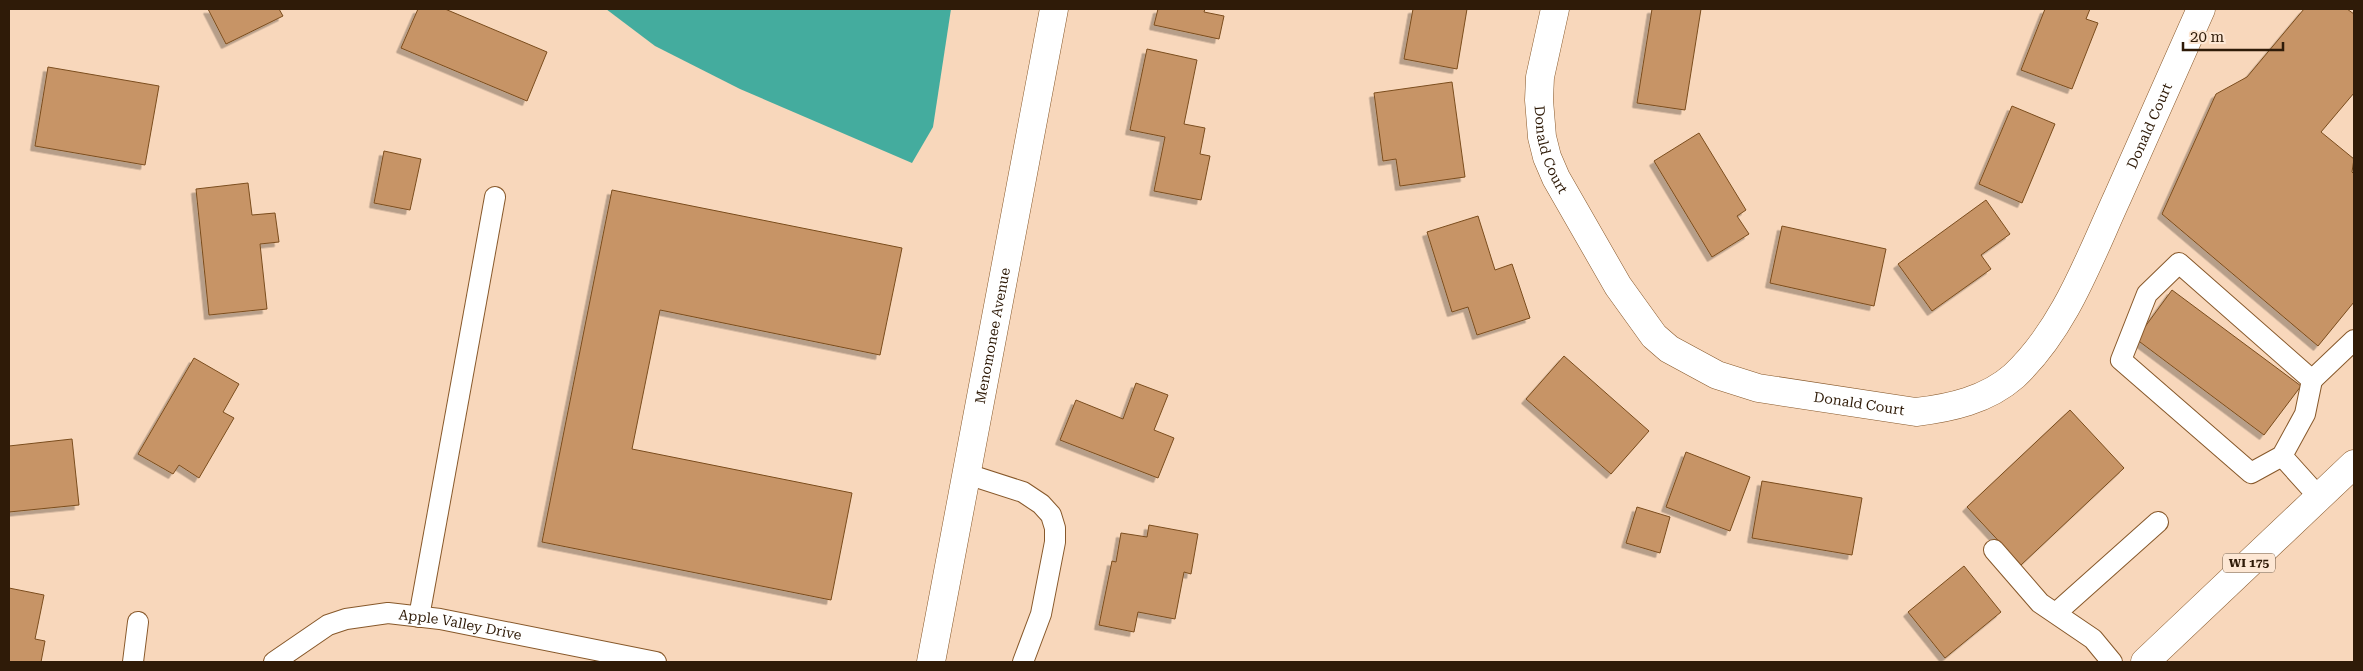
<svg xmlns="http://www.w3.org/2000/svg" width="2363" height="671" viewBox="0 0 2363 671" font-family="'Roboto Serif',serif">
<defs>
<filter id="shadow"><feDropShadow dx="-4.5" dy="4.5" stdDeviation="0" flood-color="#0004"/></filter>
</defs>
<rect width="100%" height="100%" fill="#f8d7bb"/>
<path fill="#44ac9e" d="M606,9H951L933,127L912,163L740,89L655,46Z"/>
<path fill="#c79466" stroke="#7b4d1e" filter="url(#shadow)" d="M208,9H279L283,16L226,44Z
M418,9H445L547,52L527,101L401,48Z
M1158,9H1205L1204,12L1224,16L1219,39L1154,25Z
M1413,9H1467L1457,69L1404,59Z
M1652,9H1701L1685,110L1637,103Z
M2045,9H2090L2086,19L2098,23L2072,89L2021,70Z
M2304,9H2347L2354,14V93L2321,132L2354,159L2352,172L2354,174V302L2318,346L2162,214L2216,94L2247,77Z
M1147,49L1197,60L1184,124L1205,128L1200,154L1210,156L1201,200L1154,191L1165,137L1130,130Z
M48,67L159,86L145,165L35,146Z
M1452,82L1465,177L1400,186L1396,159L1383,161L1374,93Z
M2012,106L2055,124L2022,203L1979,184Z
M1699,133L1746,210L1737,216L1749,234L1712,257L1654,161Z
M384,151L421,159L410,210L374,203Z
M248,183L252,215L275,213L279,242L260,244L267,309L209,315L196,189Z
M612,190L902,248L880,355L660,310L632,449L852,493L831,600L542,542Z
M1986,200L2010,234L1981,255L1991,269L1932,311L1898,264Z
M1478,216L1495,270L1512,264L1530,318L1477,335L1468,307L1452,312L1427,232Z
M1782,226L1886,249L1874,306L1770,283Z
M2172,290L2301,386L2264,435L2136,339Z
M1564,356L1649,431L1611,474L1526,399Z
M194,358L239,384L223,412L234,418L199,478L179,465L173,474L138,454Z
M1136,383L1168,395L1154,430L1174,438L1158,478L1060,440L1076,400L1123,419Z
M2070,410L2124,468L2021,565L1967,507Z
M72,439L79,505L9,512V446Z
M1686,452L1750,477L1730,531L1666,507Z
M1762,481L1862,498L1852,555L1752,538Z
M1637,507L1670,517L1660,553L1626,543Z
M1149,525L1198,534L1191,574L1184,572L1175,619L1138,612L1134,632L1099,625L1112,561L1116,562L1121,533L1147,537Z
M1964,566L2001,612L1945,658L1908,612Z
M9,588L44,595L35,639L45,641L41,662H9Z"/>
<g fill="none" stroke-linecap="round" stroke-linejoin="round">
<defs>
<g id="lane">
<path d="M2312,380L2354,340"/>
<path d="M2282,456L2305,414L2312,380L2179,263L2147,294L2121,360L2251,473L2282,456L2318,496"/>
<path d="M967,474L1023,492L1041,504L1051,515L1055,528V542L1041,614L1023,662"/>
<path d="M1994,550L2040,603L2093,639L2112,662"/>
<path d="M2056,613L2158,522"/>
<path d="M419,617L495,197"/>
<path d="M133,662L138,622"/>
<path id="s1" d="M274,662L328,625L346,619L388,613L440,619L656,662"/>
</g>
<g id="street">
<path id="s2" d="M1555,9L1540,77L1539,100L1542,137L1547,157L1556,178L1618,286L1654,336L1669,349L1717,375L1758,388L1916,412C1950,408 1987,400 2014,376C2065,328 2089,259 2118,196C2146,134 2173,71 2201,9"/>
</g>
<g id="secondary">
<path id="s3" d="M931,662L1054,9"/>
</g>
<path id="primary" d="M2145,662L2354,464"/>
</defs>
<use href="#lane" stroke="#87582a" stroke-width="22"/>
<use href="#street" stroke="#87582a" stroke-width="29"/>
<use href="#secondary" stroke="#87582a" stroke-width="29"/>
<use href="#primary" stroke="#87582a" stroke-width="29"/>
<use href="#lane" stroke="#fff" stroke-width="20"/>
<use href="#street" stroke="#fff" stroke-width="28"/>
<use href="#secondary" stroke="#fff" stroke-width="28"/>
<use href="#primary" stroke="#fff" stroke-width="28"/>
</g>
<g text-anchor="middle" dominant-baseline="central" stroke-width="4" stroke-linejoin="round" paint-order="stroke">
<rect fill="#fde7d4" stroke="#6d5845" stroke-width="1" x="2223" y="553.5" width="52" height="19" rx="4"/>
<g font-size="12" font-weight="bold" fill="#2f1b08">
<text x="2249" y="563">WI 175</text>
</g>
<g font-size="14" fill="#2f1b08" stroke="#fde7d4">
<text stroke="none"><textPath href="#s2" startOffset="1029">Donald Court</textPath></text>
<text stroke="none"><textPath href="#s2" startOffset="144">Donald Court</textPath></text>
<text stroke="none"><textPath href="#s3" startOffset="332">Menomonee Avenue</textPath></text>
<text stroke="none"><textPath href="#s2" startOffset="579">Donald Court</textPath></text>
<text stroke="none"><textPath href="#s1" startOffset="200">Apple Valley Drive</textPath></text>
</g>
</g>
<rect width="2363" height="671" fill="none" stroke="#2f1b08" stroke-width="20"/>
<path d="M2183 42v8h100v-8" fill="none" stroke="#2f1b08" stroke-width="2.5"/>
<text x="2190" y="42" font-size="15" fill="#2f1b08" stroke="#fde7d4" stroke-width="4" paint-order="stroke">20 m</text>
</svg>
